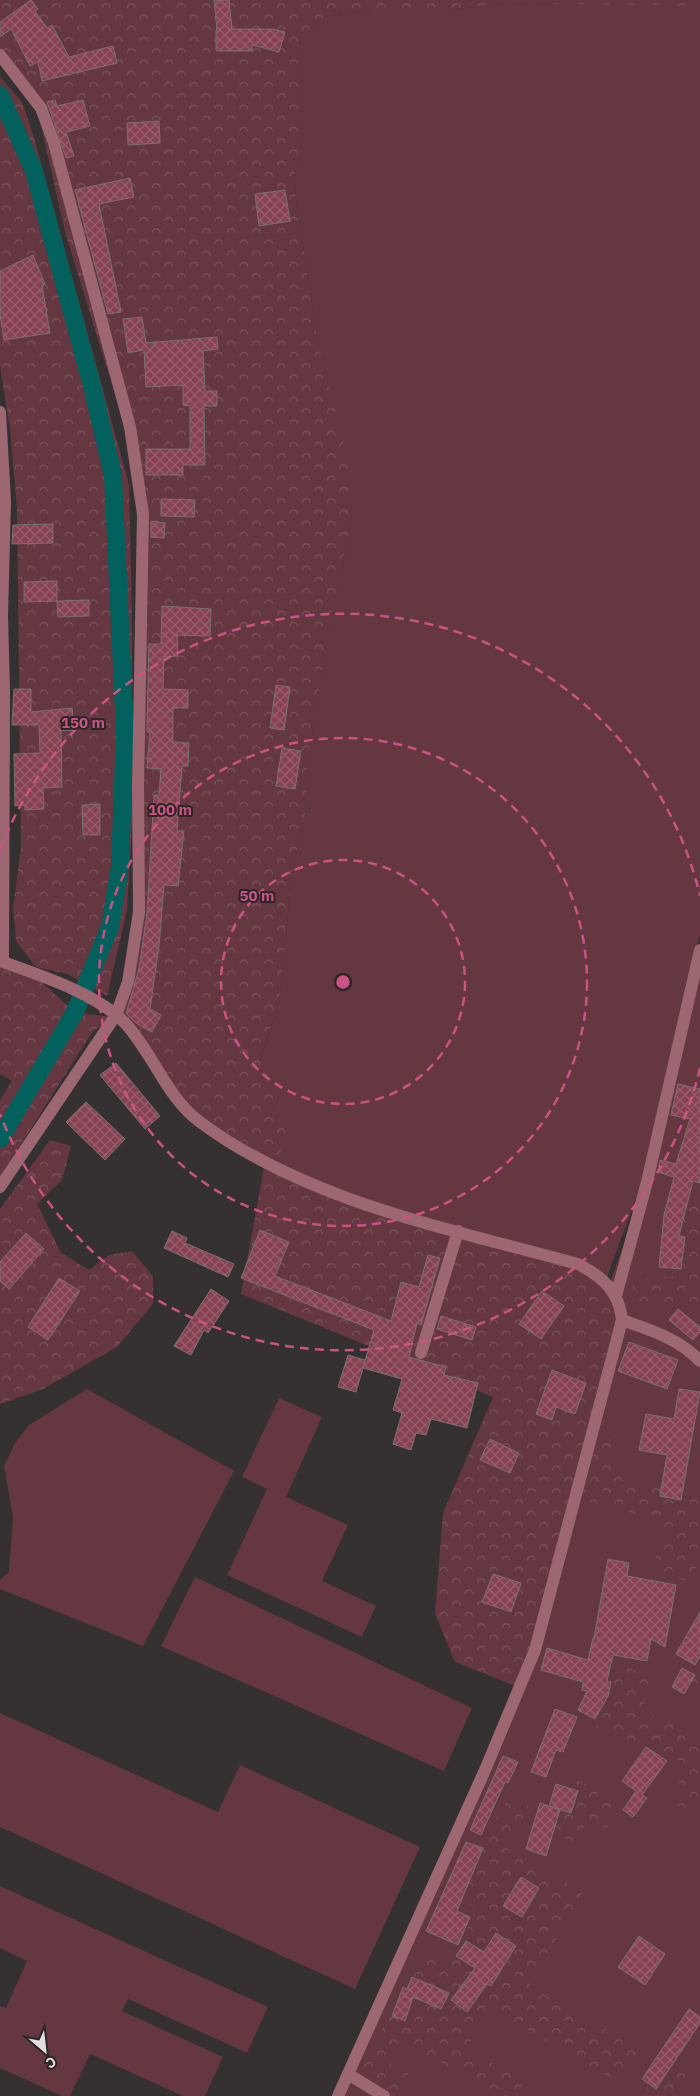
<svg xmlns="http://www.w3.org/2000/svg" width="700" height="2096" viewBox="0 0 700 2096" font-family="'IBM Plex Sans',sans-serif">
<defs>
<pattern id="forest-crowns" width="20" height="18" patternUnits="userSpaceOnUse" patternTransform="scale(1.25)"><rect width="20" height="18" fill="#653741"/><path d="M2 6a3 3 0 1 1 6 0M12 15a3 3 0 1 1 6 0" fill="none" stroke="#7b545c"/></pattern>
<pattern id="building-cross-hatch" width="8" height="8" patternUnits="userSpaceOnUse" patternTransform="scale(1.25)"><rect width="8" height="8" fill="#864252"/><path d="M0 0l8 8M0 8l8-8" fill="none" stroke="#975d6a"/></pattern>
</defs>
<rect width="100%" height="100%" fill="#353031"/>
<path fill="#653741" d="M506,3L700,5V934L641,1185L606,1280L378,1209L266,1163L260,1061L279,1003L293,865L305,818L307,766L330,619L341,575L352,511L330,390L317,338L293,178L303,132L299,39L324,17L371,10H451Z
M700,951V2096H339L521,1688L609,1285L645,1186Z
M87,1389L234,1471L143,1646L0,1589V1580L9,1572L13,1517L4,1466L15,1443L29,1425Z
M279,1398L322,1417L286,1497L348,1525L322,1581L376,1606L362,1637L227,1575L267,1489L242,1477Z
M195,1577L472,1708L444,1771L161,1646Z
M0,1713L218,1812L240,1765L420,1847L355,1989L0,1827Z
M0,1886L268,2007L247,2053L128,1999L122,2011L223,2057L205,2096H183L90,2054L70,2096H62L0,2068V2006L6,2008L27,1961L0,1948Z"/>
<path fill="url(#forest-crowns)" d="M0,0H700V5L681,6L506,3L451,10H371L324,17L299,39L303,132L293,178L317,338L346,452L352,511L341,575L330,620L307,766L305,818L293,865L279,1003L260,1060L288,1140L279,1154L266,1163L264,1167L576,1266L609,1285L620,1323L521,1688L455,1662L435,1614L443,1513L493,1397L241,1294L264,1167L165,1091L116,1018L93,1031L0,1177V1100L12,1081L0,1074V962L30,972L75,1012L116,1018L141,878L140,476L65,232L36,103L0,64Z
M0,77L22,102L33,134L129,485L132,618V826L127,910L107,996L67,974L36,967L16,941L13,908L21,847L17,509L10,429L0,366Z
M50,1140L71,1146L62,1180L37,1204L61,1253L89,1270L109,1255L132,1251L153,1276V1304L117,1347L43,1389L0,1404V1209Z
M700,1190V1304L634,1308L632,1279L680,1276L675,1192Z
M598,1431L619,1437L610,1474L700,1497V1549L692,1582L652,1572L665,1522L580,1500Z
M700,1648V1686L686,1680Z
M621,1665L653,1678L641,1711L700,1735V1773L695,1786L700,1789V1814L671,1803L686,1763L596,1727Z
M566,1776L620,1798L607,1830L587,1822L577,1844L544,1831Z
M510,1795L530,1807L506,1848L583,1892L529,1986L639,2049L620,2083L489,2008L466,2048L524,2081L515,2096H499L400,2040L387,2061L409,2074L394,2096L356,2074L427,1951L448,1962L478,1910L453,1895Z
M668,2055L690,2069L672,2096H642Z"/>
<g fill="none" stroke-linecap="round" stroke-linejoin="round">
<path stroke="#02615d" stroke-width="18" d="M0,95L34,171L92,386L113,475L125,732L120,867L110,927L75,1012L0,1139"/>
</g>
<path fill="url(#building-cross-hatch)" stroke="#767171" d="M31,0L38,9L35,11L47,28L52,25L69,57L113,46L117,63L42,81L38,62L30,66L11,29L0,37V22Z
M214,0H229L232,29H272L285,32L279,52L252,45V51H216V30H217Z
M55,100L57,106L83,100L90,126L66,132L74,156L66,158L47,102Z
M159,121L160,143L128,145L127,123Z
M130,178L134,197L99,204L121,312L108,314L75,190Z
M285,190L290,221L259,226L255,194Z
M33,255L45,284L42,285L50,333L4,340L0,314V271Z
M142,317L146,343L217,337L218,349L203,351L205,391H217V406H204L205,465H183V475H146V449H190V406L183,405V385L146,387L144,350L128,353L123,319Z
M161,499L195,500L194,517L161,516Z
M151,521L165,523L164,538L151,537Z
M53,524V543L12,544L13,525Z
M57,581V601L24,602V582Z
M89,600V616L58,617L57,601Z
M162,606L211,609L210,636L177,635L178,656L164,657L163,689L188,690V708H173V742L189,743L188,766H182L177,831H184L178,886L164,885L159,946L150,1009L161,1015L152,1032L136,1023L126,1013L139,969L147,913L154,795H159L161,769L147,768L150,732H147L149,644H161Z
M276,685L290,687L284,730L270,728Z
M14,689H31V712L72,708L75,730L61,731L62,787L43,788L44,809L25,810V805L15,806L14,754L40,753L39,725H12Z
M282,748L301,751L295,789L276,786Z
M100,804V835H83L82,805Z
M116,1063L160,1116L145,1129L100,1075Z
M678,1084L700,1089V1183L693,1181L679,1236L685,1237L681,1269L659,1267L664,1215L674,1177L658,1172L660,1160L676,1164L690,1119L671,1115Z
M86,1102L125,1139L105,1160L66,1122Z
M260,1230L289,1242L275,1276L391,1321L401,1282L419,1287L428,1255L440,1258L421,1325L417,1323L409,1357L446,1367L444,1375L478,1383L467,1428L431,1419L426,1435L416,1433L411,1450L393,1444L402,1413L393,1410L402,1379L363,1368L356,1392L338,1387L348,1355L365,1360L364,1364L374,1330L241,1278Z
M172,1231L187,1238L185,1243L234,1264L228,1277L164,1248Z
M26,1233L44,1249L9,1289L0,1281V1262Z
M59,1278L80,1291L48,1340L28,1327Z
M211,1289L229,1301L208,1333L204,1330L191,1355L174,1346Z
M542,1291L564,1306L541,1339L519,1324Z
M678,1309L700,1327V1332L693,1340L669,1320Z
M441,1316L476,1327L472,1340L437,1329Z
M629,1342L678,1360L667,1389L618,1371Z
M552,1370L586,1383L575,1414L556,1407L552,1420L536,1414Z
M679,1389L700,1392L681,1500L660,1496L667,1455L639,1450L646,1414L674,1419Z
M490,1439L519,1453L510,1473L480,1460Z
M608,1559L629,1563L627,1576L676,1585L665,1647L651,1639L647,1661L613,1655L607,1681L611,1682L608,1696L595,1719L578,1710L587,1691L582,1690L583,1682L541,1670L547,1648L588,1660L593,1638H594Z
M493,1574L521,1583L511,1612L482,1602Z
M700,1612V1656L695,1665L676,1654Z
M682,1668L695,1675L684,1694L672,1687Z
M555,1709L577,1717L563,1752L556,1750L546,1777L531,1772Z
M646,1747L667,1761L642,1795L647,1798L633,1817L623,1810L636,1791L622,1781Z
M503,1756L518,1762L508,1783L505,1782L481,1835L470,1830Z
M556,1784L578,1791L571,1813L549,1806Z
M540,1803L560,1810L546,1856L526,1849Z
M466,1842L483,1848L457,1911L470,1917L458,1945L426,1931Z
M521,1877L539,1888L522,1917L503,1906Z
M496,1933L516,1946L491,1986L487,1984L467,2012L451,2000L475,1968L456,1956L466,1941L484,1952Z
M639,1936L665,1954L645,1985L618,1967Z
M412,1977L449,1993L441,2009L413,1997L405,2021L392,2016L403,1987L407,1989Z
M689,2009L700,2017V2023L656,2089L642,2079Z"/>
<g fill="none" stroke-linecap="round" stroke-linejoin="round">
<path stroke="#9d6772" stroke-width="12" d="M0,55L41,108L54,143L130,427L143,514L138,786L139,912L128,982L116,1015L0,1187
M0,412L5,501L2,616L4,691L3,962
M0,961C39,975 96,993 125,1023C153,1053 166,1097 200,1122C307,1202 452,1229 578,1264C603,1277 619,1291 622,1320L535,1650L485,1770L338,2096
M616,1296L647,1182L700,950
M622,1320C650,1330 678,1338 700,1361
M421,1353L458,1231
M348,2074L384,2096"/>
</g>
<g fill="none" stroke="#cb5382" stroke-width="2.5" stroke-dasharray="9 6">
<circle cx="343" cy="982" r="122"/>
<circle cx="343" cy="982" r="244"/>
<path d="M700 1068A367 367 0 0 1 0 1114M0 850A367 367 0 0 1 700 896"/>
</g>
<circle cx="343" cy="982" r="8" fill="#cb5382" stroke="#2b2627" stroke-width="2.5"/>
<g font-size="15" text-anchor="middle" font-weight="bold" fill="#cb5382" stroke="#2b2627" stroke-width="4" stroke-linejoin="round" paint-order="stroke">
<text x="83" y="728">150 m</text>
<text x="170" y="815">100 m</text>
<text x="257" y="901">50 m</text>
</g>
<g transform="translate(45 2051) rotate(152)" stroke="#2b2627" stroke-width="4" paint-order="stroke">
<path d="M0-4L9 19L0 12L-9 19Z" fill="#e1dede"/>
<text y="-8" font-size="14" font-weight="bold" text-anchor="middle" fill="#e1dede">С</text>
</g>
</svg>
